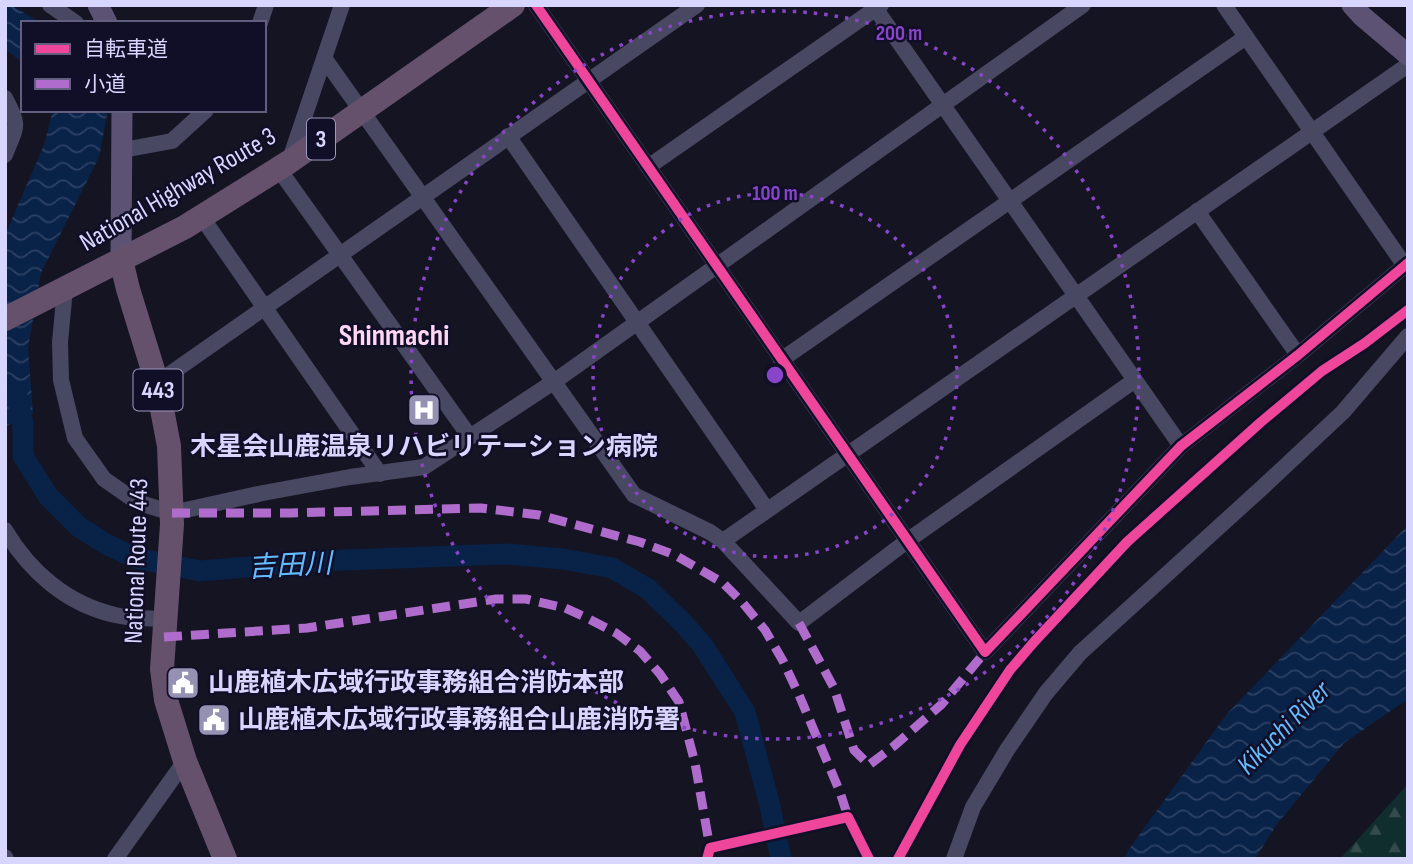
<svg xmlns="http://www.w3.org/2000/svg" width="1413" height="864" viewBox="0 0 1413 864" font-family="'Sofia Sans Condensed','Noto Sans JP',sans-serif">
<defs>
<pattern id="forest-firs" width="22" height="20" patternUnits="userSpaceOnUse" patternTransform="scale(1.75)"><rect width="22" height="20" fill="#112e2e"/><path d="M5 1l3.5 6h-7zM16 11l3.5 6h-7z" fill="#334b4d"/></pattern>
<pattern id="water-waves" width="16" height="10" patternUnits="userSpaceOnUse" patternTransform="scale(1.75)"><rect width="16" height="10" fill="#092248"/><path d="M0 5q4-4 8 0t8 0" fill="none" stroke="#2c4163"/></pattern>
</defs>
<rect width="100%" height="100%" fill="#151422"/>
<path fill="url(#forest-firs)" d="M1408,784V859H1340Z"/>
<path fill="url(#water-waves)" d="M5,5H11L41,23H23V63L5,49Z
M53,110H108L99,157L41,273L28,348L33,413L5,427V235L44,145Z
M1408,525V699L1344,743L1277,824L1255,859H1124L1129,849L1226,715Z"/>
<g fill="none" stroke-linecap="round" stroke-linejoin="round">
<path stroke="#092248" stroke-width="21" d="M16,392L23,424V456L48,496L79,527L106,544L135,558L200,571L318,561L507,554L563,559L612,568L648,589L684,624L703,646L745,712L770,806L781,859"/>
<path stroke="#484863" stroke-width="16" d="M50,5L76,23
M536,5L985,652L1181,446L1298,355L1408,263
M873,5L1181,446
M1224,5L1405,266
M260,23L266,5
M324,58L634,495L710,532L723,541L799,623L907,541L1135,380
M5,98C21,127 16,126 5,155
M508,136L767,510
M123,150L172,141L206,110
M289,162L342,5
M648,167L881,5
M278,168L470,437
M1197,211L1298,355
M201,216L380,474
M65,289L60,342L61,380L75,438L104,479L137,502L172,513L263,493L350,477L424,467L555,381L1083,5
M781,360L1246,37
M157,383L697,5
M5,530C30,572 67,604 115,615C131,619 149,618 164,619
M723,541L1408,65
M5,857L6,859
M115,859L185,761
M954,859L973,807L1007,750L1046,693L1080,653L1264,486L1343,412L1408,336"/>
<path stroke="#5c5374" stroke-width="21" d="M98,5L107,23
M1352,5L1362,16L1408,55
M121,260L122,110"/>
<path stroke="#66516d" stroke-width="24" d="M121,260L128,289L157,383L169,446L172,524L162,669L166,700L185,761L225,859
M5,319L185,227L289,162L513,5"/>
<path stroke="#b06ccc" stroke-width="9" stroke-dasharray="18 9" stroke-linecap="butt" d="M172,513H291L481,508L539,515L640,542L675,555L723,583L742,602L765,630L783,661L799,695L840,792L848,817
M799,623L834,688L854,750L869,765L894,746L942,704L985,652
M164,637L307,628L496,599H526L565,608L585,617L616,633L640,651L660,674L679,702L695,763L710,848"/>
<defs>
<path id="cycleway" d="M536,5L985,652L1181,446L1298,355L1408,263
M707,859L710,848L848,817L869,859
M898,859L960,745L1010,670L1034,642L1127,542L1261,422L1322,371L1365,343L1408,310"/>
</defs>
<use href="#cycleway" stroke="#110e28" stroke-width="15"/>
<use href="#cycleway" stroke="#ed469a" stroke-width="10"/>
</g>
<g fill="none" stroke="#8945c9" stroke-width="3.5" stroke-dasharray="3.5 7">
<circle cx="775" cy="375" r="182"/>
<circle cx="775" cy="375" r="364"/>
</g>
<defs>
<symbol id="hospital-square" viewBox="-11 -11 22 22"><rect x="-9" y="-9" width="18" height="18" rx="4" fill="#9491b2" stroke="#110e28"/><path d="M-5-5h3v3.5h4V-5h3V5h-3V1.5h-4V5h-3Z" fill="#fff"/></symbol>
<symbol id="civic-square" viewBox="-11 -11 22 22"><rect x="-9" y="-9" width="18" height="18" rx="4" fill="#9491b2" stroke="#110e28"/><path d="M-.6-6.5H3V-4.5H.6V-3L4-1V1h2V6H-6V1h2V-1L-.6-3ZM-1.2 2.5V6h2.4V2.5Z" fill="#fff"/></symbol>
</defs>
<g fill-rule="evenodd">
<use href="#hospital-square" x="405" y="391" width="38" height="38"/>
<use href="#civic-square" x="164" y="664" width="38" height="38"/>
<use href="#civic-square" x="195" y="701" width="38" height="38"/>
</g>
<g text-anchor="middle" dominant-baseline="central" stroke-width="5" stroke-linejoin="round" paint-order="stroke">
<g fill="#110e28" stroke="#9c99be" stroke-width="2">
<rect x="307" y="118.5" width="28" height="41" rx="5"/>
<rect x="133.5" y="369.5" width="49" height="41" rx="5"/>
</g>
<g font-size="24" font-weight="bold" fill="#d8d5ff">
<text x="321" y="139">3</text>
<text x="158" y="390">443</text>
</g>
<g font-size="26" fill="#d8d5ff" stroke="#110e28">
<text transform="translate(178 190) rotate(-30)">National Highway Route 3</text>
<text transform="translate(137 561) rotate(-88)">National Route 443</text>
</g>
<g font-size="26" font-weight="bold" fill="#d8d5ff" stroke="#110e28" text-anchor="start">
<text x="424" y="447" text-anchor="middle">木星会山鹿温泉リハビリテーション病院</text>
<text x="208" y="683">山鹿植木広域行政事務組合消防本部</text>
<text x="238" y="720">山鹿植木広域行政事務組合山鹿消防署</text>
</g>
<g font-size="28" font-style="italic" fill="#63bcff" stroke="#110e28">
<text transform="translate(290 566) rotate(-3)">吉田川</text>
<text transform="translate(1284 728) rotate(-45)">Kikuchi River</text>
</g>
<g font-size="30" font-weight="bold" fill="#ffd7f2" stroke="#110e28">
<text x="394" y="336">Shinmachi</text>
</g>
</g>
<circle cx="775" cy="375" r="10" fill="#8945c9" stroke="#110e28" stroke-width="3.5"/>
<g font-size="21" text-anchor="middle" font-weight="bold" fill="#8945c9" stroke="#110e28" stroke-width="5" stroke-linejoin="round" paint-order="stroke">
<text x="899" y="40">200 m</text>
<text x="775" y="200">100 m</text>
</g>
<rect width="1413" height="864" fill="none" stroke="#d8d5ff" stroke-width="14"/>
<rect x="21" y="21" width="245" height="91" fill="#110e28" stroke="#615e7e" stroke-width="2"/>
<rect x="35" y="44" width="35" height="10" fill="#ed469a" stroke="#615e7e" stroke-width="2"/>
<text x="84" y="56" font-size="21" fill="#d8d5ff">自転車道</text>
<rect x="35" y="79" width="35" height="10" fill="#b06ccc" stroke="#615e7e" stroke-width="2"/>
<text x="84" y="91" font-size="21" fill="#d8d5ff">小道</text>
</svg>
